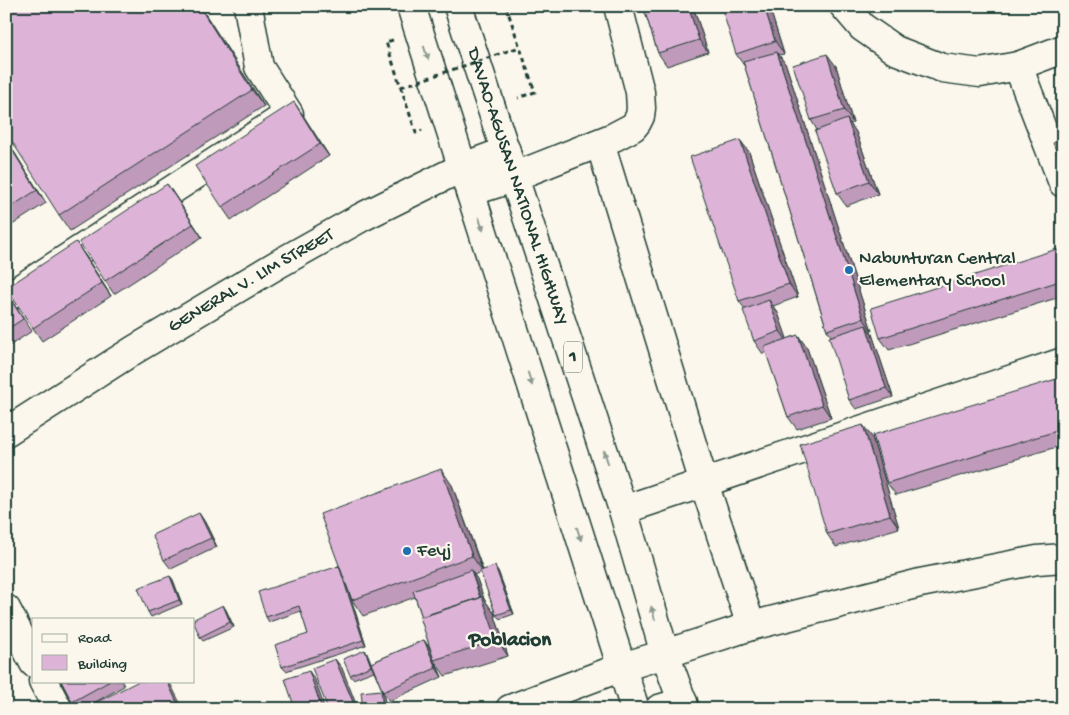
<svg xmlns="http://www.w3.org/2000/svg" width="1069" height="715" viewBox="0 0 1069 715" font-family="'Gochi Hand',sans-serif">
<rect width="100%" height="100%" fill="#fbf7ec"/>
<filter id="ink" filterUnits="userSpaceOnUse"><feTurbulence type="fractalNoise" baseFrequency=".02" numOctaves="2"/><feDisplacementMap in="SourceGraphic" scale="10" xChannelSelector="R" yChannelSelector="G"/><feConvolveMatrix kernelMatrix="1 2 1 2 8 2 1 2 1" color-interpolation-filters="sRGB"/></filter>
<g filter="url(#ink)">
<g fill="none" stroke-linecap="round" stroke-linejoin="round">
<defs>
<g id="minor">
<path d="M844,6L862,27L895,50L942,68L980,73L1018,66L1063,49"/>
<path d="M1018,66L1063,183"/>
<path d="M600,143L704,483L751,626"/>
<path d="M470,192L498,183L614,137L633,127L637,122L640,116L641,108L640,92L618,6"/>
<path d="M6,298L289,114L259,67L248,6"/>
<path id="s1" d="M6,432L134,350L280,263L362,217L463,167L506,151"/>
<path d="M623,510L1063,362"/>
<path d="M6,609L34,663"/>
<path d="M43,681L58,709"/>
<path d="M510,709L622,667L665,654L751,626L920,583L1037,560L1063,558"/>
<path d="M659,709L683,702"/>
</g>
<g id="highway">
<path d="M411,6L635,709"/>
<path id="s2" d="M458,6L623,510L665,654L685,709"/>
</g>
</defs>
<use href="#minor" stroke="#1f3d34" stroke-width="31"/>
<use href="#highway" stroke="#1f3d34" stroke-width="31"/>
<path stroke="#1f3d34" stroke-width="3" stroke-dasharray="5 4" stroke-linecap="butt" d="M506,6L535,92L518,98
M393,40L386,42L416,133L422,130"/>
<use href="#minor" stroke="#fbf7ec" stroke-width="28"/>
<use href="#highway" stroke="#fbf7ec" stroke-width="28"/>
<path stroke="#1f3d34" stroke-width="3" stroke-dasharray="5 4" stroke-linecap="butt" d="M401,87L520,47"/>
</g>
<path fill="#bf9aba" stroke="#1f3d34" d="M6,6H200L264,106L70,231L59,215Z
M643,6H693L708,52L667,66L658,53Z
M769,6L784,54L779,55L786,65L872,331H870L872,334L893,397L856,409L849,400L831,336L827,330L745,67L736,54Z
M836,66L853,123L850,124L856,132L878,194L846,206L837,193L817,130L811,120Z
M294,102L329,156L231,220L222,207Z
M6,139L46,203L6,229Z
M740,140L749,152L798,297L773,306L778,313L787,339L798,335L807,348L831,418L797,429L788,417L766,352L763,354L754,341L745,309L739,301Z
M167,184L202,237L114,294L105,281Z
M1057,249L1063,258V296L889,350L880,338Z
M85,255L111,296L42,341L33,328Z
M6,292L32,331L6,348Z
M1063,377V445L896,495L887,483Z
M872,437L899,528L836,547L827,534Z
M452,485L483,570L498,571L514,614L500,619L496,615L481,572L474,575L477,579L484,599L494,613L508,656L445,676L436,663L442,677L389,701L383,692L374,671L353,679L350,675L365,650L368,655L371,663L424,640L430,649L422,617L415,597L363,616L352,600L350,597L366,645L286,671L282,667L308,634L301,611L269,622L266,617Z
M205,522L217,547L171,569L164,560Z
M170,576L173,580L182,604L151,617L148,612Z
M223,605L226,610L234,627L203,641L200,637Z
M61,681H122L124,686L83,709H77L72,702Z"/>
<path fill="#9b7d97" stroke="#1f3d34" d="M199,6H200L264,106L252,90Z
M688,6H693L708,52L699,40Z
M764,6H769L784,54L775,41Z
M777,52L786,65L872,331L863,318Z
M827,54L836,66L853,123L844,110Z
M294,102L303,115L329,156L320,144Z
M847,119L856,132L878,194L869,181Z
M6,139L46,203L37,190L6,140Z
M740,140L749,152L798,297L789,284Z
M167,184L176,197L202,237L193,224Z
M76,242L85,255L111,296L102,283Z
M1057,249L1063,258V268Z
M769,300L778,313L789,344L780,331Z
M866,325L872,334L893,397L886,388Z
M798,335L807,348L831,418L822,405Z
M863,425L872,437L899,528L890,515Z
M441,469L452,485L483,572L472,556Z
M199,513L205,522L217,547L211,538Z
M339,566L342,570L366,645L363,640Z
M495,566L498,571L514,614L511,610Z
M471,570L477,579L484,599L494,613L508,656L497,640Z
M170,576L173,580L182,604L179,600Z
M223,605L226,610L234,627L230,622Z
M424,640L430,649L434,660L442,677L436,668Z
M365,650L368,655L374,671L371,666Z
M335,659L342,668L358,709H356Z
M309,671L315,680L325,709H322Z
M167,681H169L183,709H180Z
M381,690L384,695L386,709H383Z"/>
<path fill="#deb3d8" stroke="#1f3d34" d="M6,6H199L252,90L59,215L6,132Z
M643,6H688L699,40L658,53Z
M721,6H764L775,41L736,54Z
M777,52L863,318L827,330L743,61Z
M827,54L844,110L811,120L793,65Z
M294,102L320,144L222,207L195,166Z
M847,119L869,181L837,193L815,131Z
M1063,139V167L1053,143Z
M6,140L37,190L6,210Z
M740,140L789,284L739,301L690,157Z
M167,184L193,224L105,281L79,242Z
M76,242L102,283L33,328L6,288Z
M1057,249L1063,268V280L880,338L871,308Z
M6,292L23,319L6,330Z
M769,300L780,331L754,341L743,310Z
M866,325L886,388L849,400L829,337Z
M798,335L822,405L788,417L764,347Z
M1063,377V429L887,483L873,435Z
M863,425L890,515L827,534L800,444Z
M441,469L472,556L352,600L320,514Z
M199,513L211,538L164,560L152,535Z
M339,566L363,640L282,667L275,645L308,634L299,606L266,617L258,592Z
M495,566L511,610L496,615L480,571Z
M471,570L480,598L422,617L413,591Z
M170,576L179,600L148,612L138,588Z
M482,597L497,640L434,660L420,617Z
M223,605L230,622L200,637L194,623V619Z
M424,640L436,668L383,692L371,663Z
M365,650L371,666L350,675L343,659Z
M335,659L356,709H328L312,668Z
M309,671L322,709H295L285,679Z
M61,681H110L72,702Z
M139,681H167L180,709H91L89,706Z
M381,690L383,709H363L361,692Z"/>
<defs><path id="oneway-solid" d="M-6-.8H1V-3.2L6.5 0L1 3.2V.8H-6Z" transform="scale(1.25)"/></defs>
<g fill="#8d9a90">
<use href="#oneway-solid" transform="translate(426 53) rotate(72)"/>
<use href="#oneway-solid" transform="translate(481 224) rotate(72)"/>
<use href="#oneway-solid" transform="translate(530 379) rotate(72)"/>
<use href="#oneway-solid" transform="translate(606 457) rotate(-108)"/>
<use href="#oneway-solid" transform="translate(579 534) rotate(72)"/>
<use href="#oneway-solid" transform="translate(653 613) rotate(-106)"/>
</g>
</g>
<g fill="#1f6fb2" stroke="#fbf7ec" stroke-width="2">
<circle cx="849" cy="270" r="5"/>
<circle cx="407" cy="551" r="5"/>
</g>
<g text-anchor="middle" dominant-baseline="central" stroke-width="4.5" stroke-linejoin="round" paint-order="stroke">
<rect fill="#fbf7ec" stroke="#61756b" stroke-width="1" x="564" y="341.5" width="18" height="31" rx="4"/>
<g font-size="18" font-weight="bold" fill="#1f3d34">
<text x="573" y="357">1</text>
</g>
<g font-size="19" fill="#1f3d34" stroke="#fbf7ec">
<text stroke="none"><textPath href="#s2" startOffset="190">DAVAO-AGUSAN NATIONAL HIGHWAY</textPath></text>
<text stroke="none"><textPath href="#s1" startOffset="288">GENERAL V. LIM STREET</textPath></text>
</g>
<g font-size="19" fill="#1f3d34" stroke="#fbf7ec" text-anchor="start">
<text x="859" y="259">Nabunturan Central<tspan x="859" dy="22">Elementary School</tspan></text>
<text x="417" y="551">Feyj</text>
</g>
<g font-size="21" font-weight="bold" fill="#1f3d34" stroke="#fbf7ec">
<text x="510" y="641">Poblacion</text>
</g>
</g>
<rect width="1069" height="715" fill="none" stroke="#fbf7ec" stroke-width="25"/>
<rect x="12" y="12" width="1044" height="690" fill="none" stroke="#1f3d34" stroke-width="2" filter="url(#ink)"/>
<rect x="32" y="618" width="162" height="65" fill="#fbf7ec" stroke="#a3ada2"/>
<rect x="42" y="634" width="25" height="8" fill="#fbf7ec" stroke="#a3ada2"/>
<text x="78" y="642" font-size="15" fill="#1f3d34">Road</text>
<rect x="42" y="655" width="25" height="15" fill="#deb3d8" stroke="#a3ada2"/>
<text x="78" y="668" font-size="15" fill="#1f3d34">Building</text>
</svg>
